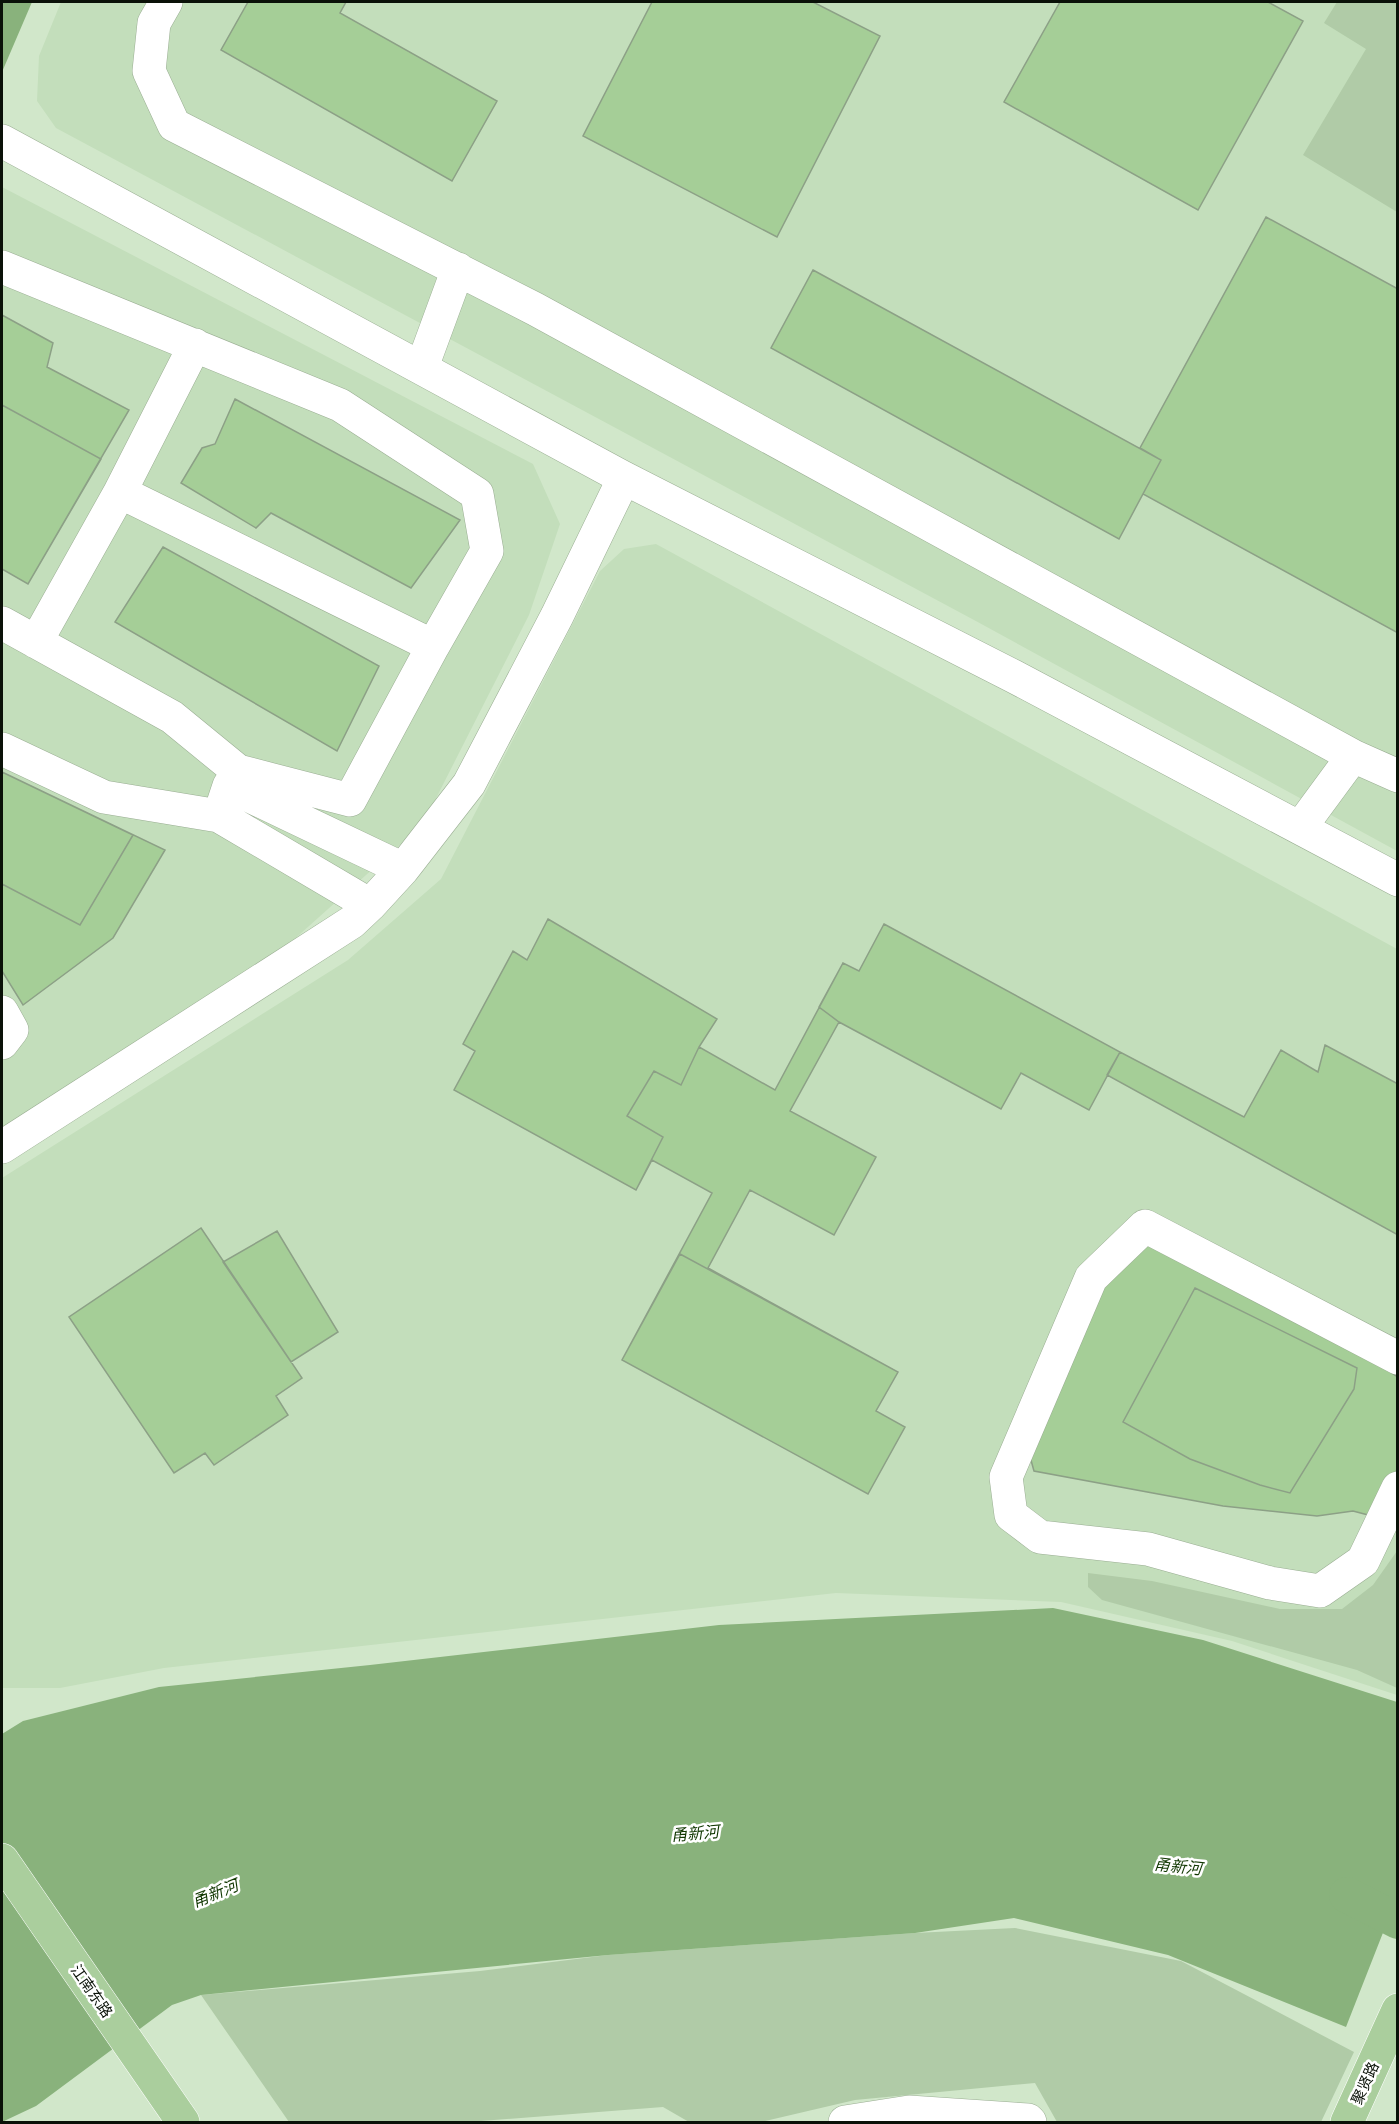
<svg xmlns="http://www.w3.org/2000/svg" width="1399" height="2124" viewBox="0 0 1399 2124" font-family="Manrope,'Noto Sans SC',sans-serif">
<rect width="100%" height="100%" fill="#d1e7ca"/>
<path fill="#c3debb" d="M61,2H1397V851L974,620L56,128L37,101L39,56Z
M2,187L533,464L560,524L529,615L423,824L280,952L2,1128Z
M656,544L1397,949V1695L1232,1641L1061,1602L836,1593L164,1668L60,1688H2V1178L348,960L441,879L600,571L624,549Z"/>
<path fill="#b0cba7" d="M1337,2H1397V212L1303,155L1366,49L1324,23Z
M1397,1551V1688L1357,1670L1102,1600L1088,1587V1573L1152,1581L1280,1609H1342L1373,1585Z
M1015,1928L1181,1961L1354,2052L1321,2122H1057L1035,2083L855,2100L761,2122H689L663,2107L468,2122H289L201,1995L480,1971L608,1955L915,1933Z"/>
<path fill="#89b27c" d="M2,2H32L2,72Z
M1053,1608L1203,1640L1397,1702V1897L1346,2027L1168,1955L1014,1918L915,1933L608,1955L201,1995L172,2005L36,2106L2,2122V1734L23,1721L159,1687L370,1665L719,1625Z"/>
<g fill="none" stroke-linecap="round" stroke-linejoin="round">
<path stroke="#89b27c" stroke-width="36" d="M1347,1895L1398,1921"/>
</g>
<path fill="#a5ce97" stroke="#8ca086" stroke-width="1.5" d="M248,2H346L340,13L497,101L452,181L221,50Z
M652,2H813L880,36L777,237L583,136Z
M1060,2H1268L1303,21L1198,210L1004,102Z
M1266,217L1398,289V633L1143,494L1161,460L1140,448Z
M813,270L1161,460L1119,539L771,348Z
M2,315L53,343L47,367L129,410L28,584L2,569Z
M235,399L460,520L411,588L271,513L256,528L181,483L202,448L215,444Z
M2,405L101,459L28,584L2,569Z
M163,547L379,666L337,751L115,622Z
M2,772L165,850L113,938L23,1005L2,971Z
M2,772L133,835L80,925L2,884Z
M548,919L717,1019L699,1047L775,1090L843,963L859,971L884,924L1120,1052L1089,1110L1021,1073L1001,1109L839,1022L790,1111L876,1157L834,1235L750,1190L708,1268L898,1372L876,1411L905,1427L868,1494L622,1360L712,1193L652,1160L636,1190L454,1090L475,1051L463,1044L513,951L527,960Z
M548,919L717,1019L699,1047L681,1085L654,1071L627,1116L663,1137L636,1190L454,1090L475,1051L463,1044L513,951L527,960Z
M884,924L1120,1052L1089,1110L1021,1073L1001,1109L839,1022L819,1007L843,963L859,971Z
M1325,1045L1398,1084V1235L1107,1075L1120,1052L1244,1117L1281,1050L1318,1072Z
M201,1228L302,1378L276,1396L288,1415L214,1465L205,1453L174,1473L69,1317Z
M277,1231L338,1332L291,1362L223,1262Z
M1139,1240L1344,1342L1398,1377V1467L1376,1517L1353,1511L1317,1516L1223,1506L1034,1471L1029,1453L1089,1306Z
M680,1254L898,1372L876,1411L905,1427L868,1494L622,1360Z
M1195,1288L1357,1368L1354,1389L1290,1493L1260,1485L1190,1459L1123,1422Z"/>
<g fill="none" stroke-linecap="round" stroke-linejoin="round">
<defs>
<path id="minor" d="M166,2L154,23L149,71L174,125L535,309L1353,756
M2,141L624,478L1013,676L1398,880
M2,267L340,405L477,494L487,551L433,646L120,492L36,642
M422,367L458,269
M120,492L195,345
M2,623L172,717L238,771L229,786L219,816L104,797L2,749
M238,771L350,800L433,646
M229,786L403,869
M219,816L370,905
M1300,828L1353,756L1398,776
M2,1012L12,1030L2,1043
M2,1147L352,922L370,905L403,869L469,784L557,616L624,478
M1398,1358L1145,1226L1091,1278L1006,1477L1011,1515L1040,1537L1148,1549L1270,1583L1320,1591L1363,1561L1398,1488
M845,2122L909,2112L1028,2120L1030,2122"/>
<path id="major" d="M2,1860L183,2122
M1347,2122L1398,2010"/>
</defs>
<use href="#minor" stroke="#9aae93" stroke-width="34"/>
<use href="#major" stroke="#fff" stroke-width="34"/>
<use href="#minor" stroke="#fff" stroke-width="33"/>
<use href="#major" stroke="#aace9d" stroke-width="33"/>
</g>
<g text-anchor="middle" dominant-baseline="central" stroke-width="5" stroke-linejoin="round" paint-order="stroke">
<g font-size="15" fill="#0a1108" stroke="#fff">
<text transform="translate(92 1991) rotate(55)">江南东路</text>
<text transform="translate(1365 2083) rotate(-66)">聚贤路</text>
</g>
<g font-size="16" font-style="italic" fill="#103700" stroke="#fff">
<text transform="translate(695 1833) rotate(-5)">甬新河</text>
<text transform="translate(1178 1866) rotate(6)">甬新河</text>
<text transform="translate(215 1893) rotate(-22)">甬新河</text>
</g>
</g>
<rect width="1399" height="2124" fill="none" stroke="#0a1108" stroke-width="6"/>
</svg>
